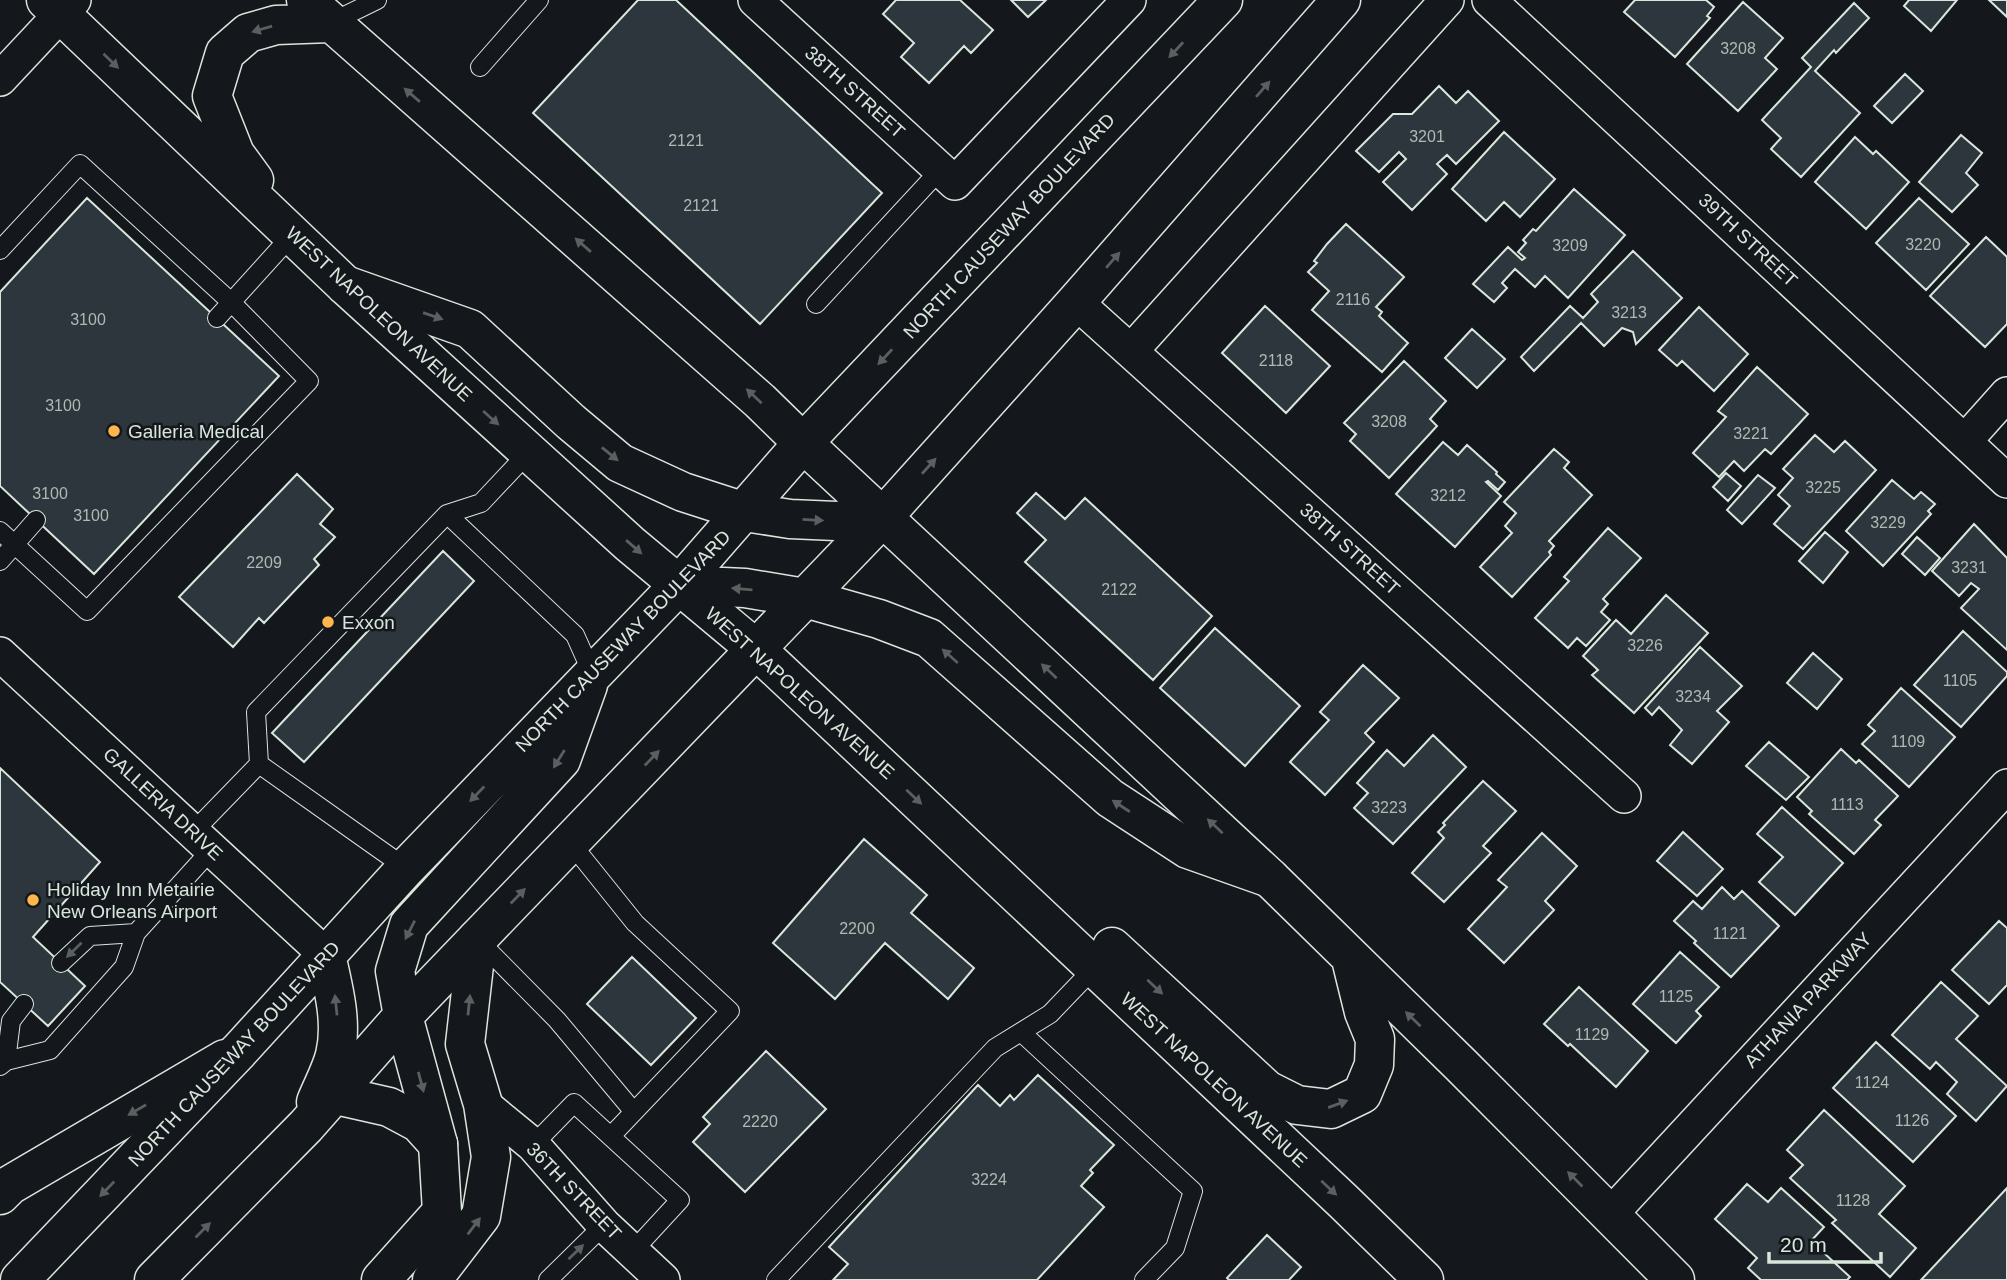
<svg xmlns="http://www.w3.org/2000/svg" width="2007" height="1280" viewBox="0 0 2007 1280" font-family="Helvetica,sans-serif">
<rect width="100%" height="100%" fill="#14181c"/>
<path fill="#2c363c" stroke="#d8e6dc" stroke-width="2" d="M638,0H676L882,193L760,324L533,113Z
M896,0H960L993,30L971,53L964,46L929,83L901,57L914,43L883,14Z
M1011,0H1046L1028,17Z
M1635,0H1706L1714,7L1707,16L1710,18L1675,57L1624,12Z
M1909,0H1957L1931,31L1904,6Z
M1989,0H2007V17Z
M1743,2L1783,38L1765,58L1777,69L1738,111L1687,64Z
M1854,3L1869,18L1836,53L1834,50L1815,71L1860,113L1801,177L1771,149L1781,138L1762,120L1811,67L1802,58Z
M1905,74L1923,91L1892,123L1874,106Z
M1439,86L1456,103L1468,91L1499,121L1456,164L1447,155L1437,164L1447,174L1412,210L1383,182L1406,159L1399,152L1379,172L1356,151L1393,114H1412Z
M1504,132L1555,179L1520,217L1504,202L1486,221L1452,189Z
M1961,135L1982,153L1966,173L1978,185L1952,212L1919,182Z
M1855,137L1873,154L1876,151L1909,182L1866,229L1815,182Z
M1574,189L1625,235L1568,298L1545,276L1535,287L1515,269L1502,283L1507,288L1494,302L1473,284L1508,247L1522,260L1525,258L1518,252L1526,243L1523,240L1533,229L1536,231Z
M87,198L279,376L94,574L0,486V292Z
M1919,198L1969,244L1926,290L1876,243Z
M1346,224L1404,277L1376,307L1382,312L1379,316L1408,343L1382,372L1312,310L1329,291L1308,272L1317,263L1314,261L1327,244Z
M1986,237L2007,257V324L1985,347L1930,296Z
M1633,251L1682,298L1636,344L1633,332L1622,328L1604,346L1581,323L1534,371L1521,357L1570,306L1583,318L1598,302L1591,294Z
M1265,306L1330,366L1286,413L1222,353Z
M1699,307L1748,354L1714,391L1682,361L1677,366L1659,350Z
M1472,329L1505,359L1477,388L1445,358Z
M1404,361L1446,401L1430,419L1437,426L1389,478L1350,441L1356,434L1344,423Z
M1757,367L1808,414L1771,454L1765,449L1744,471L1734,461L1719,477L1693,453L1726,417L1718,411Z
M1815,435L1834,452L1845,441L1876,470L1803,549L1774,524L1790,506L1778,495L1793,478L1783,469Z
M1443,442L1458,455L1467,445L1497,472L1496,474L1505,482L1498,490L1488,481L1486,482L1501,496L1455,547L1396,494Z
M1554,449L1569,462L1564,468L1592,495L1549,541L1554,546L1549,552L1551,555L1512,597L1480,567L1512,533L1505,526L1516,513L1504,502Z
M1726,473L1741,486L1728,501L1713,487Z
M297,474L333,509L320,524L335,537L314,559L319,565L264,623L259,618L233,647L179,597Z
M1758,475L1775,488L1742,524L1727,510Z
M1892,480L1914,499L1921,492L1935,504L1928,511L1931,514L1883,566L1846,531Z
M1036,493L1065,519L1085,498L1212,616L1153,680L1025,562L1046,540L1017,513Z
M1974,524L2007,558V650L1961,608L1979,589L1971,583L1959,596L1932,571Z
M1608,528L1641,558L1603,599L1608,604L1601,612L1610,620L1586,646L1577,638L1568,648L1535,618L1569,581L1564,577Z
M1825,532L1848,552L1823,583L1799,561Z
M1917,537L1940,558L1925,575L1902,554Z
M443,551L474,581L304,762L272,733Z
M1666,595L1708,633L1634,713L1592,675L1598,670L1583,656L1616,620L1631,634Z
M1215,628L1300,706L1245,766L1160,688Z
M1963,631L2007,672V676L1961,727L1914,685Z
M1700,647L1742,686L1717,711L1729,722L1692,764L1670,745L1682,730L1659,707L1652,715L1645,708Z
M1813,653L1842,679L1817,709L1787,683Z
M1363,665L1399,698L1365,733L1374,742L1325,795L1290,762L1329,720L1320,712Z
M1901,688L1955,737L1909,787L1862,744L1875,731L1868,725Z
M1433,735L1466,767L1393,844L1354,808L1368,793L1357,783L1387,750L1404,766Z
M1769,742L1809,777L1786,800L1746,766Z
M1841,749L1856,763L1859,760L1898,796L1875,820L1881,825L1854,854L1809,814L1812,811L1797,797Z
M0,768L100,862L33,937L85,986L48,1026L0,982Z
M1483,781L1516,811L1483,846L1491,853L1444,902L1412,873L1444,838L1438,832L1445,825L1443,823Z
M1782,807L1843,863L1795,915L1759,882L1783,857L1757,834Z
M1683,832L1723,869L1697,896L1657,861Z
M1542,833L1577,866L1545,901L1554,910L1504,963L1468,929L1507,887L1498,880Z
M864,839L927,895L911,913L974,968L948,999L885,943L835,999L773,943Z
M1722,887L1734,899L1742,891L1779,926L1731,977L1694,943L1696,941L1674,921L1693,901L1702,909Z
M1999,921L2007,928V985L1989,1004L1952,970Z
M1680,952L1719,987L1696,1011L1701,1016L1676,1043L1633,1004Z
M632,957L696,1018L651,1065L587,1004Z
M1941,982L1978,1016L1956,1039L2007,1086L1976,1121L1947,1094L1957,1082L1936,1062L1930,1069L1892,1035Z
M1579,987L1648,1051L1616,1087L1570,1044L1568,1046L1544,1024Z
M1876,1042L1956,1116L1913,1162L1833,1088Z
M766,1051L826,1109L745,1192L693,1142L710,1124L703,1117Z
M1038,1075L1114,1145L1090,1170L1093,1173L1081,1186L1104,1207L1037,1280H833L848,1264L829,1247L978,1085L1000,1106L1010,1095L1014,1100Z
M1824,1110L1905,1186L1879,1214L1916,1248L1890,1277L1832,1223L1836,1220L1790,1178L1803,1165L1787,1150Z
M1747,1184L1768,1202L1781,1188L1824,1227L1811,1241L1850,1277L1847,1280H1761L1748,1268L1757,1258L1715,1219Z
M2007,1188V1280H1921Z
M1267,1235L1301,1267L1289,1280H1229L1227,1278Z"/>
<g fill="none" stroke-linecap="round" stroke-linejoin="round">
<defs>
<path id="lane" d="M330,23L377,0
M480,67L539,0
M0,250L80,164L232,303L309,381L87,611L0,531
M816,304L940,170
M217,318L293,234
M447,514L575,635L592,673
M0,561L36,520
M259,764L406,868
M193,832L259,764L256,712L447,514L481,503L529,452
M570,842L635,923L730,1011L611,1136
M479,941L557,1020L634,1112
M61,963L90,936L136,933
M1021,1032L1193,1191L1175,1248L1144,1280
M6,1061L11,1021L24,1004
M0,1066L6,1061L50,1050L124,967L136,933L212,849
M533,1145L574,1103L680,1200L633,1251
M548,1280L604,1225
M776,1280L995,1048L1050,1014L1096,966"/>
<path id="street" d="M755,0L955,183L1129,0
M1489,0L2007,481
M0,79L74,0
M1076,302L1624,796
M1131,351L1447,0
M1965,441L2007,394
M0,654L326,955
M483,1104L533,1145L604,1225L663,1280
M1610,1215L2007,786"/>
<path id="secondary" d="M46,0L345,285L630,544L757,650L1343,1201L1424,1280
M306,0L760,401L803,443L1270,878L1461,1065L1675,1280
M254,180L235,154L212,96L225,53L248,33L276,25L330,23
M1112,947L1267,1090L1297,1105L1331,1109L1362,1094L1374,1065L1375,1039L1364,1012L1351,959
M0,1195L10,1185L225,1059
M381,1280L442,1212L438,1144L403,1016
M432,1280L481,1216L491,1157L483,1104L465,1044L477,939"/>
<path id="highway" d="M345,285L470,329L571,422L620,463L683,492L745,512L790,519L836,521L883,517
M679,585L745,588L805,598L879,619L929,638L1110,798L1188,849L1270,878
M403,1016L395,971L409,925L561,760L588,685
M336,1095L389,1107L419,1123L438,1144
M316,1102C322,1087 331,1071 335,1055C343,1022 333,987 326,955
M20,1280L239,1051L406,868L679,585L803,443L1223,0
M154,1280L306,1126L403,1016L477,939L883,517L1076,302L1341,0"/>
</defs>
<use href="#lane" stroke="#d8e6dc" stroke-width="20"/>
<use href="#street" stroke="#d8e6dc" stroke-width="36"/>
<use href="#secondary" stroke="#d8e6dc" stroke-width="41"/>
<use href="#highway" stroke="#d8e6dc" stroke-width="41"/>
<use href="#lane" stroke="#14181c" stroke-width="18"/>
<use href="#street" stroke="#14181c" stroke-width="33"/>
<use href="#secondary" stroke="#14181c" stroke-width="38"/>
<use href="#highway" stroke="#14181c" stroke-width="38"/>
</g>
<defs><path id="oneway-solid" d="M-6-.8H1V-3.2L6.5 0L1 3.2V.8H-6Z" transform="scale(1.75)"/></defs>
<g fill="#59605f">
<use href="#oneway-solid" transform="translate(262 29) rotate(164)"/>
<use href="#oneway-solid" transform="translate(1176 50) rotate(133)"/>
<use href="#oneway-solid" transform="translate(111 61) rotate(44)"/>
<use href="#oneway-solid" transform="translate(1263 89) rotate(-49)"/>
<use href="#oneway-solid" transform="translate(412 95) rotate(-139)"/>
<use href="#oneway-solid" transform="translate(583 245) rotate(-139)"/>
<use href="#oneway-solid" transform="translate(1113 260) rotate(-49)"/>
<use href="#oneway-solid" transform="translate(433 316) rotate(19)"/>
<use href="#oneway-solid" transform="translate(885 357) rotate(133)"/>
<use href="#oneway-solid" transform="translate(754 396) rotate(-137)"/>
<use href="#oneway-solid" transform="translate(491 418) rotate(42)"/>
<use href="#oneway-solid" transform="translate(610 454) rotate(39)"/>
<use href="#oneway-solid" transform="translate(929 466) rotate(-48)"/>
<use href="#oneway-solid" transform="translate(813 520) rotate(3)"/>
<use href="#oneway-solid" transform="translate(634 547) rotate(41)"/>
<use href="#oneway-solid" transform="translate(742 589) rotate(-175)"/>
<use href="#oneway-solid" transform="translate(950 656) rotate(-138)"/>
<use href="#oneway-solid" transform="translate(1049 671) rotate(-137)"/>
<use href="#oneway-solid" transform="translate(652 758) rotate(-46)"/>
<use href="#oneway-solid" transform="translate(559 759) rotate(122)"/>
<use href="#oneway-solid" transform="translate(477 794) rotate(134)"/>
<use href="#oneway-solid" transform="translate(914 797) rotate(43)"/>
<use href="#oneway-solid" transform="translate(1121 806) rotate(-147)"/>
<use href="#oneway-solid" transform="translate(1215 826) rotate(-137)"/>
<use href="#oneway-solid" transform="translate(518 896) rotate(-46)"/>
<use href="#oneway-solid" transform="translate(410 930) rotate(117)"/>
<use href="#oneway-solid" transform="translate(74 950) rotate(136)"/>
<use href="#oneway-solid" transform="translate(1155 987) rotate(43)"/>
<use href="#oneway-solid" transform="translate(336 1005) rotate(-96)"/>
<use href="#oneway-solid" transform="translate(469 1005) rotate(-84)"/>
<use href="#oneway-solid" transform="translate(1413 1019) rotate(-136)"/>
<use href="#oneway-solid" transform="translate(421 1082) rotate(75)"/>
<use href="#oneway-solid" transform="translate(1338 1104) rotate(-20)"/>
<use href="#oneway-solid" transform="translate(137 1110) rotate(150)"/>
<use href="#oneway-solid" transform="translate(1575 1179) rotate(-135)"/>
<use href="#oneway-solid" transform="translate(1329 1188) rotate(43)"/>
<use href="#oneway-solid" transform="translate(107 1189) rotate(134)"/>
<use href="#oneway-solid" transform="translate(474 1226) rotate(-53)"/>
<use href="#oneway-solid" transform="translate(203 1230) rotate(-45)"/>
<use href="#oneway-solid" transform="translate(576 1252) rotate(-44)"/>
</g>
<g fill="#ffb74d" stroke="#14181c" stroke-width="2.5">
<circle cx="114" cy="431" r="7"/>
<circle cx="328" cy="622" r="7"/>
<circle cx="33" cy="900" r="7"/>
</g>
<g text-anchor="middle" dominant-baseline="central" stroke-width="5" stroke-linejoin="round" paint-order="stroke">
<g font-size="16" fill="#adbab4">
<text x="1738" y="48">3208</text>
<text x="1427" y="136">3201</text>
<text x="686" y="140">2121</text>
<text x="701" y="205">2121</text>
<text x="1923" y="244">3220</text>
<text x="1570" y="245">3209</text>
<text x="1353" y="299">2116</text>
<text x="1629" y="312">3213</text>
<text x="88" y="319">3100</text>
<text x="1276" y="360">2118</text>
<text x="63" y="405">3100</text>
<text x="1389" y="421">3208</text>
<text x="1751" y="433">3221</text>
<text x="1823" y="487">3225</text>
<text x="50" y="493">3100</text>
<text x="1448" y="495">3212</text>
<text x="91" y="515">3100</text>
<text x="1888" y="522">3229</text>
<text x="264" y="562">2209</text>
<text x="1969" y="567">3231</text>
<text x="1119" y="589">2122</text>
<text x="1645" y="645">3226</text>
<text x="1960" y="680">1105</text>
<text x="1693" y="696">3234</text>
<text x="1908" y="741">1109</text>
<text x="1847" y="804">1113</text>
<text x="1389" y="807">3223</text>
<text x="857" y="928">2200</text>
<text x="1730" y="933">1121</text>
<text x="1676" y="996">1125</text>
<text x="1592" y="1034">1129</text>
<text x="1872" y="1082">1124</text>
<text x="1912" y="1120">1126</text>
<text x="760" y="1121">2220</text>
<text x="989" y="1179">3224</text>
<text x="1853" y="1200">1128</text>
</g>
<g font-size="19" fill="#d8e6dc" stroke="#14181c">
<text transform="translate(855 92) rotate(42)">38TH STREET</text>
<text transform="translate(1009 226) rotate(-47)">NORTH CAUSEWAY BOULEVARD</text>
<text transform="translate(1748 240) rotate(43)">39TH STREET</text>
<text transform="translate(379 314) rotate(43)">WEST NAPOLEON AVENUE</text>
<text transform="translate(1350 549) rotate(42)">38TH STREET</text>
<text transform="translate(623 641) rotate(-46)">NORTH CAUSEWAY BOULEVARD</text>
<text transform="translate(800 693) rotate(42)">WEST NAPOLEON AVENUE</text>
<text transform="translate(163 804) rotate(43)">GALLERIA DRIVE</text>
<text transform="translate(1808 1000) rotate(-47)">ATHANIA PARKWAY</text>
<text transform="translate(234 1054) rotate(-47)">NORTH CAUSEWAY BOULEVARD</text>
<text transform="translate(1214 1080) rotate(43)">WEST NAPOLEON AVENUE</text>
<text transform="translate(574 1191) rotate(46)">36TH STREET</text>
</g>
<g font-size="19" fill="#d8e6dc" stroke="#14181c" text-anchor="start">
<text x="128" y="431">Galleria Medical</text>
<text x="342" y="622">Exxon</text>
<text x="47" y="889">Holiday Inn Metairie<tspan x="47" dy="22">New Orleans Airport</tspan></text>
</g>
</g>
<path d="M1769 1252v10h112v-10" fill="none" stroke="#d8e6dc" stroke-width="3.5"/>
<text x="1780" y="1252" font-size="21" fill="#d8e6dc" stroke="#14181c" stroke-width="5" paint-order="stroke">20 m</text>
</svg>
